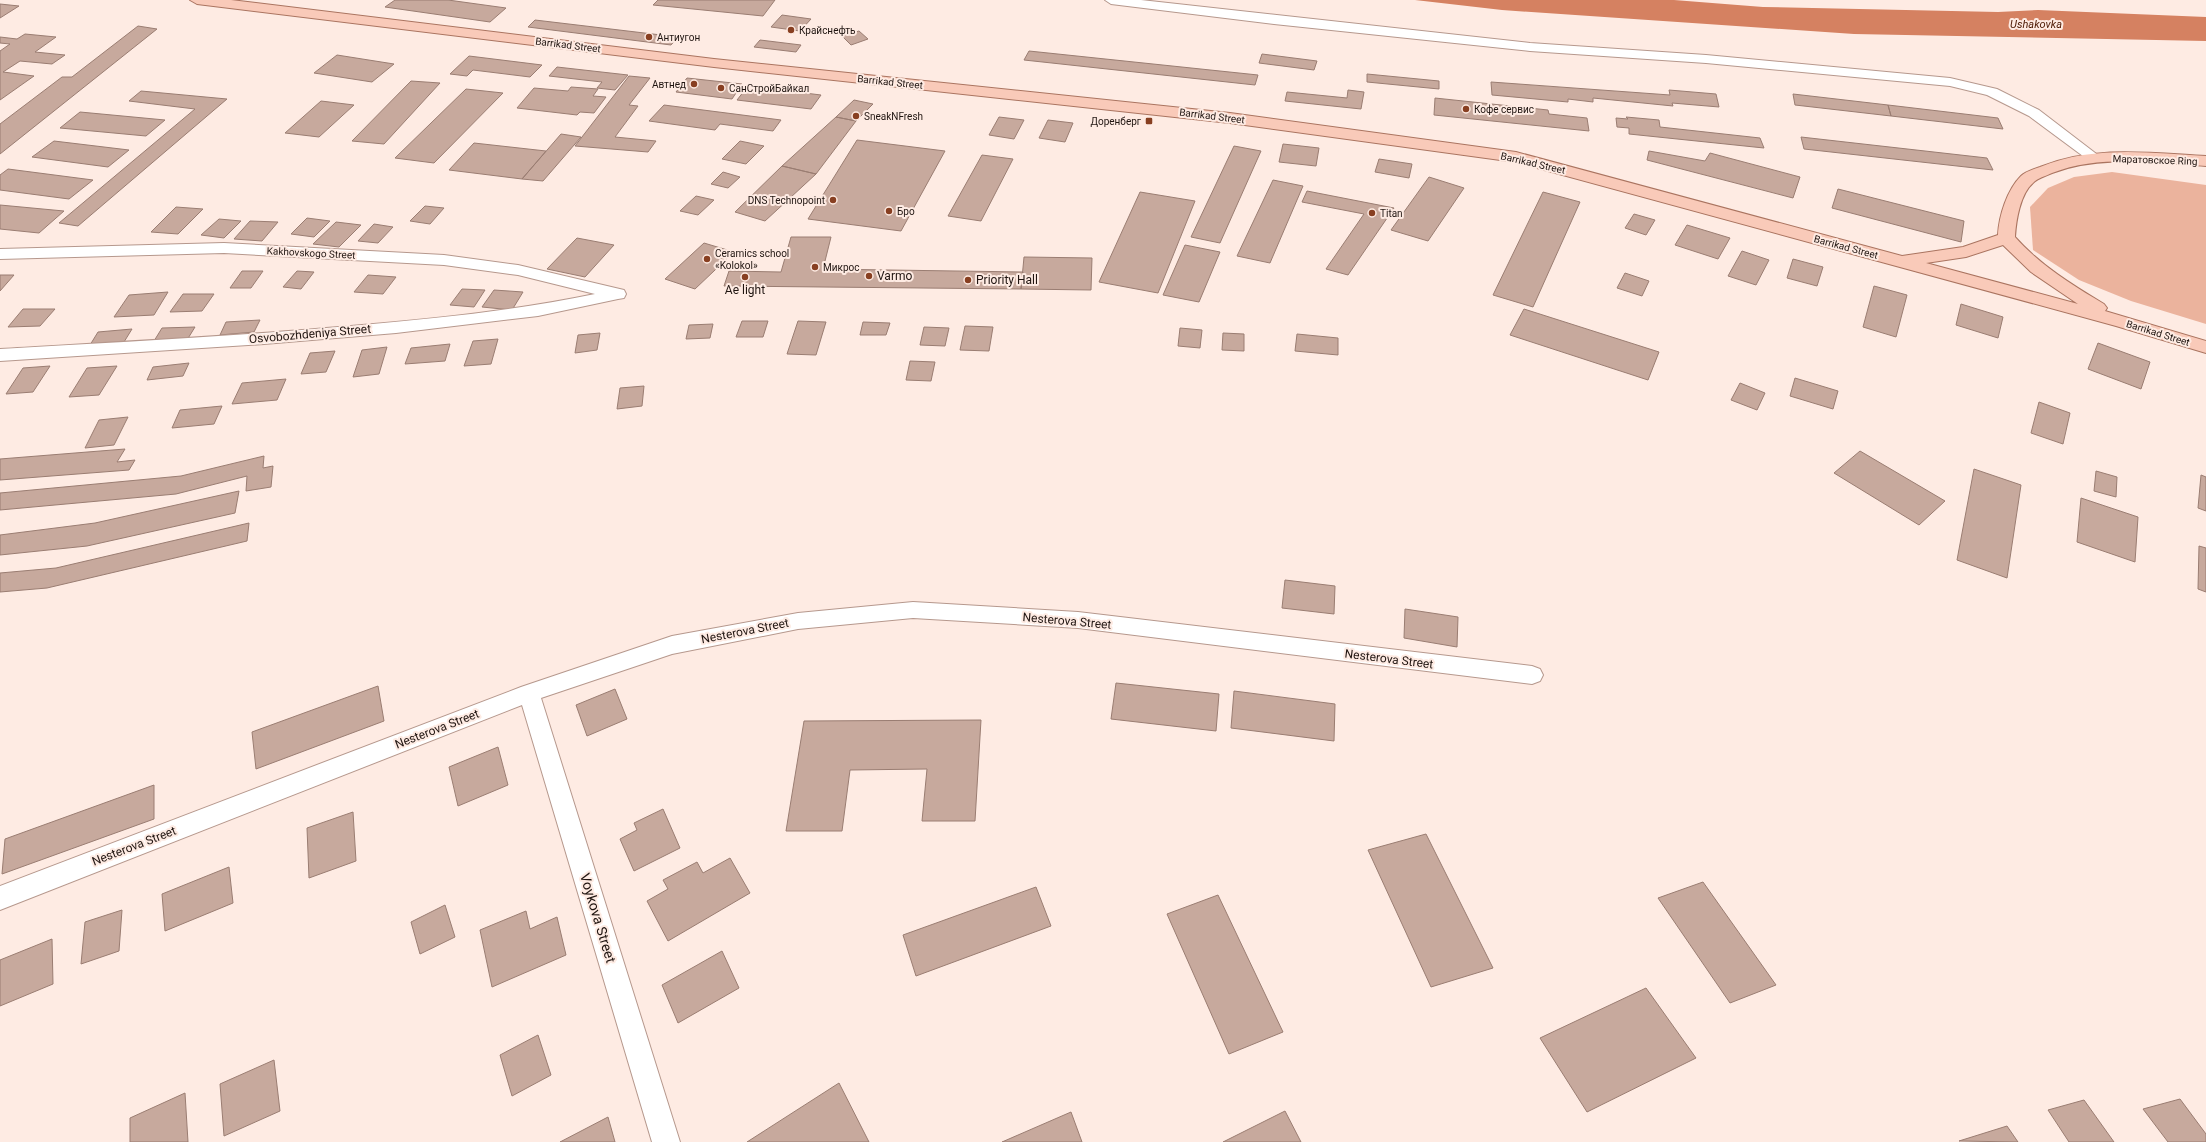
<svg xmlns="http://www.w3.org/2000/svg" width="2206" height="1142" viewBox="0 0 2206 1142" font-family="Roboto,sans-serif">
<rect width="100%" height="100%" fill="#feebe3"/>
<path fill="#ebb39d" d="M2112,172L2206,185V324L2131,301L2079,280L2033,250L2030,207L2048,188L2074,177Z"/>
<path fill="#d58161" d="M1415,0H1674L1763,7L1998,12L2038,10L2206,17V41L1854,34L1502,10Z"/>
<path fill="#c7a99d" stroke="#9a7d72" d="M395,0H448L506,8L490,22L385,7Z
M658,0H775L763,16L653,5Z
M0,4L19,6L0,18Z
M782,15L811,19L800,31L771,27Z
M535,20L678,37L671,45L528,27Z
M138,26L157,29L0,154V124L62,77H72Z
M859,31L868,39L851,45L842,36Z
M25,34L56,37L35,52L65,55L52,64L20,61L3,72L34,76L0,100V51L10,44L0,43V37L17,39Z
M760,40L801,45L796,52L754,47Z
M1029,51L1258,75L1255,85L1024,60Z
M1262,54L1317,61L1314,70L1259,63Z
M337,55L394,64L372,82L314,73Z
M469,56L542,65L530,77L473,70L467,76L450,74Z
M557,67L628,75L615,90L597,88L602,82L549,76Z
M1367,74L1439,81V89L1367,82Z
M629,76L650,78L629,105L638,106L615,137L656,141L648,152L575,146Z
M687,78L742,84L732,99L676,92Z
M411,81L440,83L384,144L352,141Z
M1491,82L1670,95L1669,90L1716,94L1719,107L1672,103L1673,106L1593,98V102L1568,99V102L1492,95Z
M748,86L821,95L811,109L737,100Z
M571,87L598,89L593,96L606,97L594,113L580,112L577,115L517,108L534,88L568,91Z
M466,89L503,93L434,163L395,158Z
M1348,90L1364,92L1361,109L1285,101L1287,92L1347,98Z
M141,91L227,99L78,226L59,223L195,109L129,101Z
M1793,94L1888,105L1891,116L1795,105Z
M1435,98L1548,110L1549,114L1587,118L1589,131L1434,115Z
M854,100L873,104L856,121L836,117Z
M321,101L354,105L319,137L285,133Z
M664,105L781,120L773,131L720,124L715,130L649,121Z
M1888,105L1998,118L2003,129L1891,116Z
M80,112L165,120L146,136L60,128Z
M836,117L856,121L816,174L782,166Z
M999,117L1024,120L1014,139L989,135Z
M1626,117L1659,120L1660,127L1760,138L1764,148L1629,134V128L1617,127L1616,118L1628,119Z
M1048,120L1073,123L1065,142L1039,138Z
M561,134L581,137L543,181L522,179Z
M1801,137L1987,158L1993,170L1804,149Z
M857,140L945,151L901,231L808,219Z
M54,141L129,150L108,167L32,157Z
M740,141L764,146L746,164L722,159Z
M474,143L546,151L522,179L449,170Z
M1283,144L1319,148L1316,166L1279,162Z
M1234,146L1261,151L1220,243L1191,237Z
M1649,151L1705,161L1710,153L1800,177L1793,198L1647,160Z
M982,155L1013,159L981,221L948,216Z
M1379,159L1412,164L1409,178L1375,172Z
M782,166L816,174L765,221L735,212Z
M8,169L93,180L69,199L0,190V175Z
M723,172L740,177L728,188L711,184Z
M1429,177L1464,188L1428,241L1391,230Z
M1273,180L1303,186L1270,263L1237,256Z
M1838,189L1964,221L1961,242L1832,208Z
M1307,191L1394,208L1348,275L1326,269L1364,214L1302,202Z
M1140,192L1195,201L1158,293L1099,282Z
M1543,192L1580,202L1533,307L1493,295Z
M696,196L714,200L698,215L680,211Z
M0,205L64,211L39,233L0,229Z
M425,206L444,208L430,224L410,221Z
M176,207L203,209L178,234L151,232Z
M1634,214L1655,220L1646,235L1625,228Z
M307,218L330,221L314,237L291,234Z
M219,219L241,221L224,238L201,235Z
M250,221L278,222L262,241L234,239Z
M336,222L361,225L339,247L313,244Z
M374,224L393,227L378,243L358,241Z
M1687,225L1730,238L1718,259L1675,245Z
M791,237H831L823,269L1023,272L1021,289L724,286L729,271L781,272Z
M577,238L614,245L585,277L547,269Z
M704,243L734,252L695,289L665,279Z
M1185,245L1220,252L1199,302L1163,295Z
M1742,251L1769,260L1756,285L1728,276Z
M1024,257L1092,258L1091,290L1021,289Z
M1793,259L1823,267L1817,286L1787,278Z
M242,271H263L251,288H230Z
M297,271L314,272L301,289L283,287Z
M1625,273L1649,281L1642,296L1617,288Z
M0,275H14L0,291Z
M368,275L396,277L383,294L354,292Z
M1874,286L1907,295L1896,337L1863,327Z
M462,289L485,290L474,307L450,305Z
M494,290L523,292L512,310L482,307Z
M168,292L154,315L114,317L129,295Z
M183,294H214L202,311L170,312Z
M1961,304L2003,317L1998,338L1956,325Z
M23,309H55L40,326L8,327Z
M1524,309L1659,352L1648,380L1510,335Z
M260,320L254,332L220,335L226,322Z
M742,321H768L763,337H736Z
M798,321L826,322L816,355L787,354Z
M863,322L890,323L886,335H860Z
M713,324L710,338L686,339L689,325Z
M965,326L993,327L989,351L960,350Z
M195,327L187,340L154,341L162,328Z
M924,327L949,328L945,346L920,345Z
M1180,328L1202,330L1200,348L1178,346Z
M132,329L124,342L90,345L98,332Z
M600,333L597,350L575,353L578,335Z
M1223,333L1244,334V351L1222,350Z
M1297,334L1338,338V355L1295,351Z
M498,339L491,364L464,366L473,341Z
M2098,343L2150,362L2141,389L2088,369Z
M450,344L445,361L405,364L411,348Z
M387,347L379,374L353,377L362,350Z
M335,351L326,372L301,374L310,353Z
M910,361L935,362L931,381L906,380Z
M189,363L183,376L147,380L153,367Z
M50,366L33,392L6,394L23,368Z
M117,366L99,395L69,397L87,368Z
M1795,378L1838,391L1833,409L1790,396Z
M286,379L277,400L232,404L242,383Z
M1740,383L1765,393L1757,410L1731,400Z
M644,386L642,406L617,409L620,388Z
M2039,402L2070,413L2063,444L2031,433Z
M222,406L214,424L172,428L180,410Z
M128,417L114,445L85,448L99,420Z
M125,449L117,462L135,460L129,470L0,480V459Z
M1860,451L1945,501L1919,525L1834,473Z
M264,456L263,468L273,466L271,487L246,491L247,476L176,494L0,510V493L181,476Z
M1974,469L2021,485L2007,578L1957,560Z
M2096,471L2117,477L2116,497L2094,491Z
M2201,475L2206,477V511L2198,508Z
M239,491L235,513L87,546L0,555V535L95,523Z
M2081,498L2138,517L2135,562L2077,542Z
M249,523L247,541L47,588L0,592V573L56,568Z
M2199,546L2206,548V592L2198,589Z
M1285,580L1335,586L1334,614L1282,608Z
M1405,609L1458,617L1457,647L1404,638Z
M1116,683L1219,694L1216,731L1111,719Z
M378,686L384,721L256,769L252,732Z
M615,689L627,719L587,736L576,705Z
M1234,691L1335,704L1334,741L1231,728Z
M981,720L975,821H922L927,769L850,770L842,831H786L804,721Z
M498,747L508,785L458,806L449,767Z
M154,785V819L2,874L5,839Z
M663,809L680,848L634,871L620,839L637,830L634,823Z
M353,812L356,861L309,878L307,828Z
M1426,834L1493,968L1431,987L1368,850Z
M730,858L750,893L668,941L647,901L668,889L663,880L697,862L703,873Z
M229,867L233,903L165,931L162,894Z
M1703,882L1776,985L1730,1003L1658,898Z
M1036,887L1051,926L916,976L903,935Z
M1218,895L1283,1032L1229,1054L1167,914Z
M445,905L455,937L420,954L411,922Z
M122,910L119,951L81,964L85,922Z
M526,911L530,929L557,917L566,955L492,987L480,930Z
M52,939L53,984L0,1006V960Z
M722,951L739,988L678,1023L662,985Z
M1646,988L1696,1058L1587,1112L1540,1038Z
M538,1035L551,1075L512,1096L500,1055Z
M274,1060L280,1111L224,1136L220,1084Z
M839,1083L869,1142H747Z
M185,1093L188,1142H130V1118Z
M2180,1099L2206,1134V1142H2168L2143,1109Z
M2084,1100L2114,1142H2069L2048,1110Z
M1285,1111L1301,1142H1223Z
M1071,1112L1082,1142H1002Z
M608,1117L615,1142H560Z
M2007,1126L2018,1142L1959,1141Z"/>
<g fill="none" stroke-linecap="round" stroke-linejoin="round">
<defs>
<path id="street" d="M1105,0H1141L1530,43L1706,55L1950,78L1997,89L2039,110L2103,159L2101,162H2091L2029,116L1987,95L1950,86L1706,63L1530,51L1274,24L1111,4Z
M224,243L444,255L518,265L624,290L626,294L624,298L618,299L538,316L396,333L264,344L0,361V349C121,342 241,336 362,325C440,318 518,310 595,294L518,275L444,265L224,253L0,259V249Z
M913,602L1078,612L1532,666L1540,669L1543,675L1540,681L1532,684L1078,628L913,618L798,629L672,654L541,698L680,1142H652L522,705L0,910V886L521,687L672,636L798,613Z"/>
<path id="primary" d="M190,0H231L714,59L1230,113L1516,152L1902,256L1963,247L1998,235C1999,216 2007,190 2021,176C2025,172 2034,169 2040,167C2093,145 2150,153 2206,156V166C2155,163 2100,154 2052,173C2046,176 2037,178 2033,183C2020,194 2016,221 2015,237C2040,265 2072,285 2104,304L2107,308L2105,311L2206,341V353L2116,326L1515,162L1230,123L714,67L197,4ZM2003,245L2031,272L2078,304L1926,263L1966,257Z"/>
</defs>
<use href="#street" stroke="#b6988d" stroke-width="2"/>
<use href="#primary" stroke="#aa7460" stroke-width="2"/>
<use href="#street" fill="#fff" fill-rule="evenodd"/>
<use href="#primary" fill="#f9cab9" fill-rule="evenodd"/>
</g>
<g fill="#883f21" stroke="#feebe3" stroke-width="1.5">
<circle cx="791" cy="30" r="4"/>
<circle cx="649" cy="37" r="4"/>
<circle cx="694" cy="84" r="4"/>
<circle cx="721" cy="88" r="4"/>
<circle cx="1466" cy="109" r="4"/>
<circle cx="856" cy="116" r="4"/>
<rect x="1145" y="117" width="8" height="8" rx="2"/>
<circle cx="833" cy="200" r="4"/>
<circle cx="889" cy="211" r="4"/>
<circle cx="1372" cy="213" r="4"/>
<circle cx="707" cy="259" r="4"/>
<circle cx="815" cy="267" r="4"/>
<circle cx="869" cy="276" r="4"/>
<circle cx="745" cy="277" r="4"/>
<circle cx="968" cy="280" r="4"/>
</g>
<g text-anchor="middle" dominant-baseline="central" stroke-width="4" stroke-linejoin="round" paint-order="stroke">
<g font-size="10" fill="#201511" stroke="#feebe3" text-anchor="start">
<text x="799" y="30">Крайснефть</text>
<text x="657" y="37">Антиугон</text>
<text x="686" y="84" text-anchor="end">Автнед</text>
<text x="729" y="88">СанСтройБайкал</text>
<text x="1474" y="109">Кофе сервис</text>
<text x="864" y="116">SneakNFresh</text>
<text x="1141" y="121" text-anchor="end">Доренберг</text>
<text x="825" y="200" text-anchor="end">DNS Technopoint</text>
<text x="897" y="211">Бро</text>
<text x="1380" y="213">Titan</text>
<text x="715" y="253">Ceramics school<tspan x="715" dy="12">«Kolokol»</tspan></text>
<text x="823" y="267">Микрос</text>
</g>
<g font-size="10" fill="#201511" stroke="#feebe3">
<text transform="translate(568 45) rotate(7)">Barrikad Street</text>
<text transform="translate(890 82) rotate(6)">Barrikad Street</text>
<text transform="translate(1212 116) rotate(7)">Barrikad Street</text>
<text transform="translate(2155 160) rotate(2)">Маратовское Ring</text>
<text transform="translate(1533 163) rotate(13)">Barrikad Street</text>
<text transform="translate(1846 247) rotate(15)">Barrikad Street</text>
<text transform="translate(311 253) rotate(3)">Kakhovskogo Street</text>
<text transform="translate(2158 333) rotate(17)">Barrikad Street</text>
</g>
<g font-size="11" font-style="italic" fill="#4c1701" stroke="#feebe3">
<text x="2036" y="24">Ushakovka</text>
</g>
<g font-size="12" fill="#201511" stroke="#feebe3" text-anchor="start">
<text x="877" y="276">Varmo</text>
<text x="976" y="280">Priority Hall</text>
<text x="745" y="290" text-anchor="middle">Ae light</text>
</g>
<g font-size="12" fill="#201511" stroke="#feebe3">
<text transform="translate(310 334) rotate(-5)">Osvobozhdeniya Street</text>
<text transform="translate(1067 621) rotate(5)">Nesterova Street</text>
<text transform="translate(745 631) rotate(-11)">Nesterova Street</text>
<text transform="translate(1389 659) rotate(7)">Nesterova Street</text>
<text transform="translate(437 729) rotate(-21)">Nesterova Street</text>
<text transform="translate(134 846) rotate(-21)">Nesterova Street</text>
</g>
<g font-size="14" fill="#201511" stroke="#feebe3">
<text transform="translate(598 918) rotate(73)">Voykova Street</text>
</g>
</g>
</svg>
